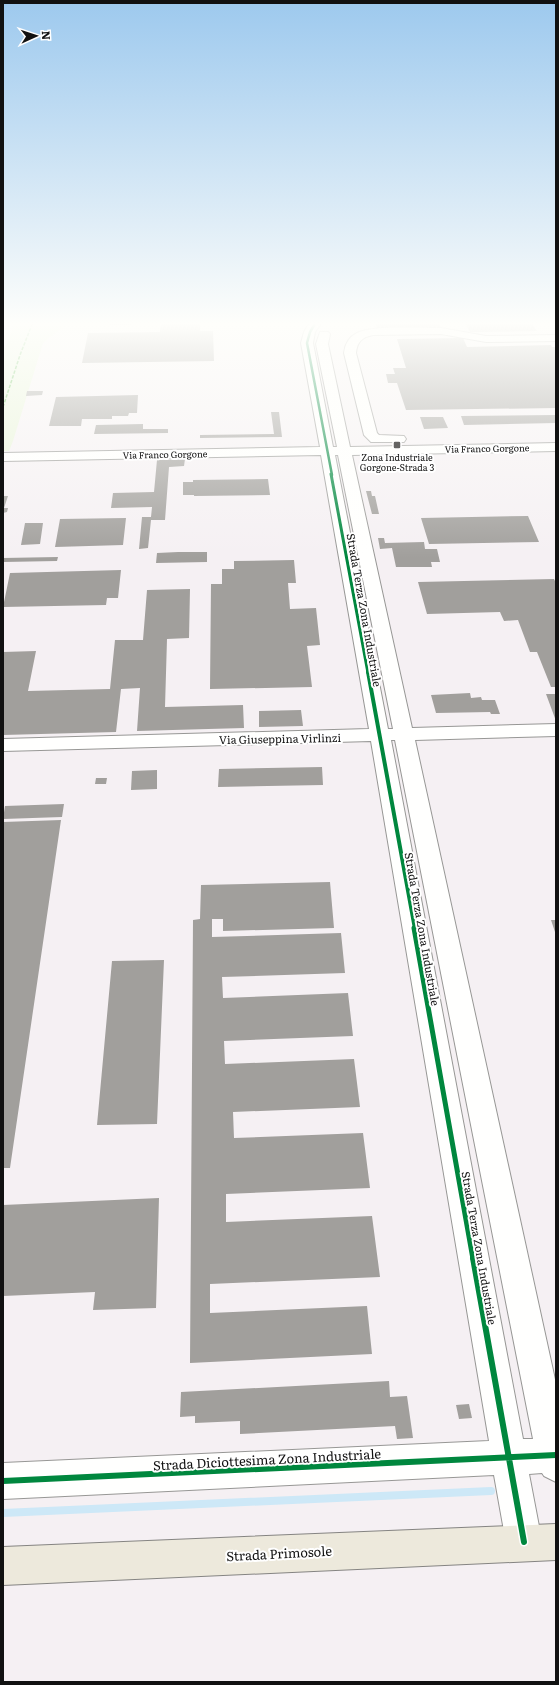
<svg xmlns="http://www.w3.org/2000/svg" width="559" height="1685" viewBox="0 0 559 1685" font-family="Literata,serif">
<rect width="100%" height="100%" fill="#fdfcf7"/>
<path fill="#f5f0f3" d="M3,322H556V1682H3Z"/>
<path fill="#e7f3d7" d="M15,322H68L43,343L13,441L9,451H3V354Z"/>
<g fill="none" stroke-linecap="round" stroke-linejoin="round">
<path stroke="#cde8f7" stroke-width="8" d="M3,1513L491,1491"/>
</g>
<path fill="#a19f9c" d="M109,322H132L131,325H109Z
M161,322H200V331H213L214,361L82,363L88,333L160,332Z
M375,322H439L442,329L377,330Z
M465,322H531L537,331L470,332Z
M463,338L467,347L551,345L552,347H556V408L406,410L397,383H388L386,374H395L393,368H406L397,339Z
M27,391H43L42,395L26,396Z
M138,395L137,413H129L128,416H112V419H82L81,426H49L56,397Z
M271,412H279L282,437L200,438V435L274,434Z
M556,415V423L464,425L461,416Z
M420,417H443L448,428L424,429Z
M143,424V429H168V433L94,434L96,425Z
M185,459L184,466L169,467L165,520H151L148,548L139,549L142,517H151L152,507L111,508L113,493L154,492L157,460Z
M268,479L270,495L194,496V495H183V482H193V480Z
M366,491H371L372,496H375L379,514H372Z
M3,496H8L4,508H8L7,512L3,513Z
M528,516L539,542L429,544L421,518Z
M126,518L123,545L55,547L60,519Z
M25,523H43L40,544L21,545Z
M378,538H384L385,543L424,542L425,549H437L440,562H431L432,567H396L392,548L380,549Z
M178,552H207V562L156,563L157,553Z
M58,557L57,561L3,562V558Z
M294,560L296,583H288L290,609L316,608L320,645L307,646L312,687L210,689L211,584H222V569H234V561Z
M121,570L118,598H107L106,605L3,607L10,573Z
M554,579L556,583V687H551L537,652H530L518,620L504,621L500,612L427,614L418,582Z
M190,589L189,638L167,639L165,707L243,705L244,728L137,731L140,688L121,689L116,732L3,735V652L36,651L28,691L110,689L115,640H143L147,590Z
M470,693L471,698L481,697L482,700H495L500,714H491L490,712L436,713L431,695Z
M546,694H556V721Z
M301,710L303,726L259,727V711Z
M322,767L323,785L218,787L219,769Z
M157,770V789L131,790L132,771Z
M96,778H107L106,784H95Z
M64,804L62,817L3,819L5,806Z
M61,820L10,1168H3V822Z
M330,882L334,928L223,931V919H212V937L341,933L345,973L222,977L223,998L348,993L353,1036L224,1041L225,1064L354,1059L360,1107L233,1112L234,1138L363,1133L370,1188L226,1194V1222L372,1216L380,1277L210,1284V1313L367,1306L372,1354L190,1363L193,920L200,919L201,885Z
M551,920H556V935Z
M164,960L157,1124L97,1125L112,961Z
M159,1198L156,1308L93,1310L95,1292L3,1296V1205Z
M389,1381L390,1397L407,1396L413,1438L397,1439L395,1426L240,1434V1421L195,1423V1416L180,1417L181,1392Z
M469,1404L472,1418L459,1419L456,1405Z"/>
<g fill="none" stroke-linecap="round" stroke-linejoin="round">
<defs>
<path id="minor" d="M310,322H322L315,332L313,343L333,447H337L316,344L320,332H328L330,334L328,344L350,447L556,443V451L352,455L412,728L556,724V736L415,740L556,1384V1482L544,1476L542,1473L529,1474L542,1542L537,1555L524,1560L511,1555L506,1542L494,1475L3,1499V1463L489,1441L371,741L3,751V739L369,729L321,455L3,461V453L320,447L301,343L304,332ZM335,455H338L393,729H388ZM391,740H395L533,1439H523Z
M441,328L486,336L556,335V341L486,342L441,334L373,335C362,337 357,342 356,353L377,433L379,435L404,436L406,439L404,442H371L364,435L344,353C345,344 349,337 357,333C372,325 422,328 441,328Z"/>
<path id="major" d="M556,1524V1560L3,1585V1547Z"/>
</defs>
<use href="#minor" stroke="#979795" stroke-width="2"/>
<use href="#major" stroke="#858482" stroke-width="2"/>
<use href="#minor" fill="#fffffe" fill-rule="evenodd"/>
<use href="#major" fill="#ede9dc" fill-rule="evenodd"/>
<path stroke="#58b947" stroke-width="1.5" stroke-dasharray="3.5 1.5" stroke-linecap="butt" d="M3,407L20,355L33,322"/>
<defs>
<path id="cycleway-far4" d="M316,322L310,332L307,343L332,475"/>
<path id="cycleway-far3" d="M331,474L368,673"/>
<path id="cycleway-far2" d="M368,672L415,929"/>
<path id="cycleway-far1" d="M414,928L473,1259"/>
<path id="cycleway" d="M473,1258L524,1542
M3,1481L556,1455"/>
</defs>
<use href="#cycleway-far4" stroke="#fff" stroke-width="4"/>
<use href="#cycleway-far3" stroke="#fff" stroke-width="5"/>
<use href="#cycleway-far2" stroke="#fff" stroke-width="6"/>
<use href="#cycleway-far1" stroke="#fff" stroke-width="8"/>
<use href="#cycleway" stroke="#fff" stroke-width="9"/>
<use href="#cycleway-far4" stroke="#00873e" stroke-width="2.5"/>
<use href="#cycleway-far3" stroke="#00873e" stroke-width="3"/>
<use href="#cycleway-far2" stroke="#00873e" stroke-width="4"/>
<use href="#cycleway-far1" stroke="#00873e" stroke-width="5"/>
<use href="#cycleway" stroke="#00873e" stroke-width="6"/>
</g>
<linearGradient id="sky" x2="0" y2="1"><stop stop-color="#9dc9ee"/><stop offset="0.58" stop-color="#fefefb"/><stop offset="1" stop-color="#fefefb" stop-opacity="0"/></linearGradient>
<rect width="559" height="558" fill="url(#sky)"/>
<rect fill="#646362" stroke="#fff" stroke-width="1.5" x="393" y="441" width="8" height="8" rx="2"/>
<g text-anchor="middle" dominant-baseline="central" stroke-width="4" stroke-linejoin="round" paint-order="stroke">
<g font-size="9" fill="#111" stroke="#fff">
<text transform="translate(487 448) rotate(-1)">Via Franco Gorgone</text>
<text transform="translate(165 454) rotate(-1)">Via Franco Gorgone</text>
</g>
<g font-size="9" fill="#111" stroke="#fff">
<text x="397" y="457">Zona Industriale<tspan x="397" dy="10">Gorgone-Strada 3</tspan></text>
</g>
<g font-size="11" fill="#111" stroke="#fff">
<text transform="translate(365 610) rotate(80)">Strada Terza Zona Industriale</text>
<text transform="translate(280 738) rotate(-1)">Via Giuseppina Virlinzi</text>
<text transform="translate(423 929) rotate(80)">Strada Terza Zona Industriale</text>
<text transform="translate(480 1248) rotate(80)">Strada Terza Zona Industriale</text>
</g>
<g font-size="13" fill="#111" stroke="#fff">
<text transform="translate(267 1459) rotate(-3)">Strada Diciottesima Zona Industriale</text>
<text transform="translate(279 1553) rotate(-3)">Strada Primosole</text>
</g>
</g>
<rect width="559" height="1685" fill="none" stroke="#111111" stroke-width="8"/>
<g transform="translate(36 36) rotate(87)" stroke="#ffffff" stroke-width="3" paint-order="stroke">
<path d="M0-3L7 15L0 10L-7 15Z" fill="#111111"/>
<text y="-6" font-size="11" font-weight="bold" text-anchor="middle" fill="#111111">N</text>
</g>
</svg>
